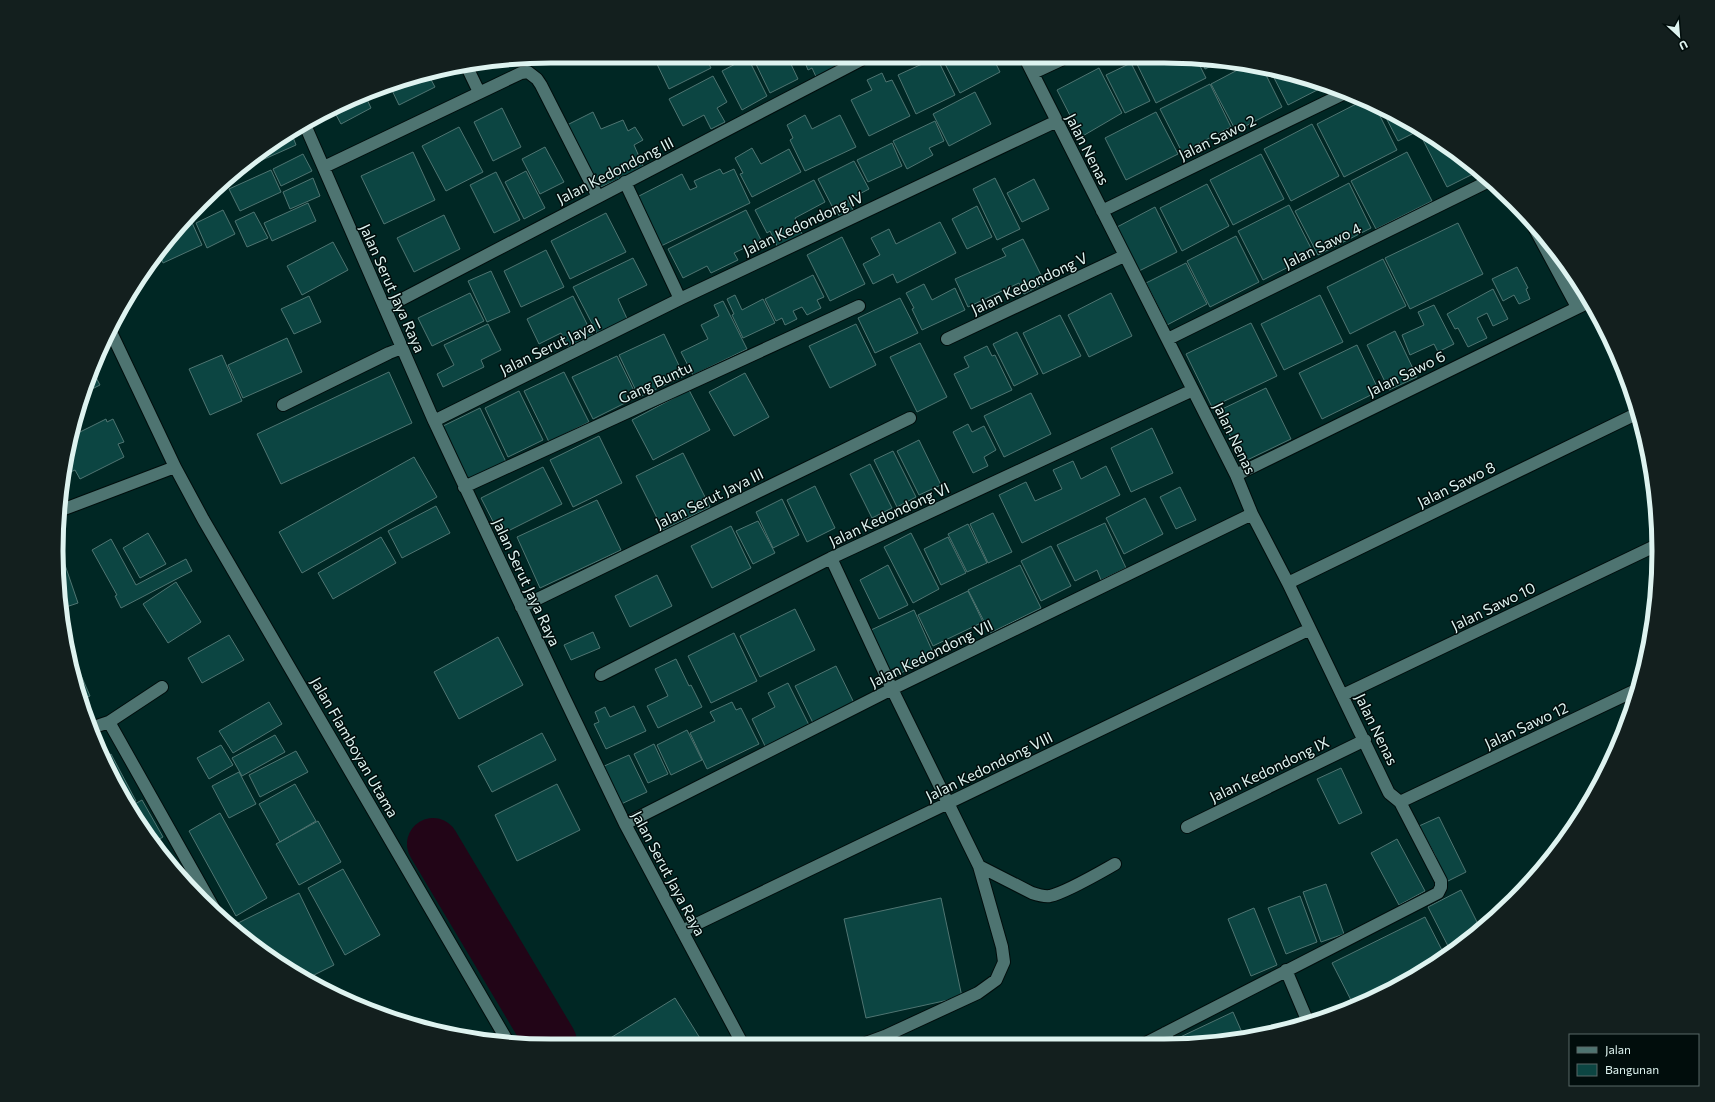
<svg xmlns="http://www.w3.org/2000/svg" width="1715" height="1102" viewBox="0 0 1715 1102" font-family="Commissioner,sans-serif">
<rect width="100%" height="100%" fill="#002724"/>
<g fill="none" stroke-linecap="round" stroke-linejoin="round">
<path stroke="#220517" stroke-width="52" d="M433,844L551,1042"/>
</g>
<path fill="#0c4542" stroke="#4f7572" d="M655,60H707L711,68L669,89Z
M743,60H749L767,96L742,110L722,71Z
M754,60H789L798,79L770,93Z
M804,60H833L839,71L818,81L812,68L808,70Z
M920,60H938L955,95L916,114L898,75L922,64Z
M943,60H994L1000,72L960,93Z
M1135,60H1197L1206,78L1156,103Z
M1201,60H1224L1205,69Z
M1131,63L1150,101L1125,113L1106,75Z
M1247,65L1263,69L1282,107L1236,131L1211,84Z
M1099,68L1122,113L1081,137L1057,90Z
M1271,72L1325,86L1288,105Z
M882,73L886,82L892,80L910,116L869,136L851,100L872,90L867,80Z
M428,74L435,87L399,105L389,84Z
M713,76L727,102L717,108L725,122L711,129L704,115L683,126L669,99Z
M1210,84L1231,127L1182,152L1160,109Z
M975,92L991,124L949,146L933,114Z
M365,95L371,108L341,124L334,111Z
M1364,100L1375,106L1397,150L1344,177L1317,124Z
M502,108L521,147L493,161L474,122Z
M1382,110L1418,131L1398,141Z
M593,112L601,129L623,120L628,131L635,127L643,140L634,145L644,168L594,190L567,125Z
M1156,112L1178,154L1126,180L1105,138Z
M805,115L812,129L840,115L856,147L805,171L790,140L793,138L787,125Z
M935,121L944,141L929,148L933,155L907,169L893,141Z
M1312,124L1339,176L1291,201L1264,149Z
M459,127L483,172L446,191L422,146Z
M291,132L296,145L251,165L249,160L276,140Z
M1424,135L1466,158L1479,171L1447,187L1421,136Z
M892,143L902,166L868,182L857,160Z
M545,147L564,182L540,194L522,159Z
M752,148L761,164L789,149L801,172L752,197L740,174L743,173L735,158Z
M413,152L435,200L384,224L361,176Z
M1407,152L1432,201L1376,229L1351,181Z
M303,154L312,171L281,186L273,169Z
M1261,154L1284,199L1233,225L1210,180Z
M854,161L869,189L848,200L856,216L842,222L835,207L833,208L818,179Z
M720,169L723,174L734,169L750,203L661,246L637,197L682,174L690,190L697,187L694,181Z
M271,170L281,192L240,211L229,189Z
M526,171L545,208L524,219L505,182Z
M496,172L520,220L494,233L470,185Z
M313,178L320,196L290,209L283,192Z
M995,178L1020,229L997,240L973,189Z
M1034,179L1049,209L1022,222L1007,193Z
M814,180L825,202L795,218L804,238L779,250L770,231L767,233L755,210Z
M1349,183L1371,228L1318,255L1295,211Z
M1207,184L1229,226L1182,251L1160,208Z
M308,203L316,221L272,241L264,223Z
M1289,205L1314,254L1263,280L1238,231Z
M977,206L992,237L967,249L952,219Z
M1155,207L1177,252L1139,271L1117,227Z
M223,210L235,234L207,248L196,223Z
M746,210L761,240L734,253L738,260L711,273L707,266L683,278L668,249Z
M254,212L268,238L247,247L235,221Z
M606,213L626,252L570,279L551,241Z
M444,215L460,249L414,272L397,238Z
M189,216L202,245L163,263L158,251Z
M940,222L956,253L897,283L893,274L873,284L863,264L880,255L871,238L889,229L896,244Z
M1458,223L1483,274L1410,309L1385,258Z
M1236,236L1259,282L1210,307L1187,261Z
M842,237L865,284L830,301L807,255Z
M1023,239L1045,283L1024,294L1019,283L968,307L955,279L1006,256L1002,249Z
M333,242L348,270L302,295L287,266Z
M546,250L564,287L521,307L504,271Z
M1557,254L1584,291L1577,295L1556,255Z
M633,258L647,285L618,299L629,323L599,337L573,287Z
M1383,259L1406,306L1350,334L1327,287Z
M1186,263L1207,304L1167,325L1146,283Z
M1517,267L1528,288L1526,289L1530,299L1519,304L1514,295L1503,301L1492,279Z
M491,271L510,312L487,322L468,281Z
M813,275L824,297L817,300L821,308L807,315L802,307L793,311L797,319L785,325L782,318L776,321L765,299Z
M924,284L932,300L955,288L965,310L922,330L912,309L914,308L906,293Z
M1493,289L1508,319L1493,326L1487,313L1477,318L1487,338L1468,347L1458,328L1455,329L1447,314Z
M470,293L484,321L432,346L418,318Z
M1111,293L1132,336L1089,357L1068,315Z
M735,295L742,310L763,299L775,323L743,338L732,315L734,314L727,299Z
M1320,295L1343,342L1284,370L1261,324Z
M309,296L321,322L294,334L281,309Z
M573,296L594,338L570,350L561,333L539,344L527,319Z
M900,298L918,333L875,353L858,318Z
M723,301L747,349L693,375L681,352L708,339L701,325L719,316L714,305Z
M1434,305L1454,344L1438,352L1434,344L1410,355L1402,335L1424,325L1418,312Z
M1060,315L1081,356L1043,374L1023,333Z
M1251,323L1277,376L1212,407L1186,354Z
M488,324L501,350L481,360L484,367L443,387L437,374L454,365L444,345Z
M856,324L876,365L830,388L809,346Z
M1395,331L1417,377L1389,390L1367,345Z
M1017,332L1038,374L1014,386L993,344Z
M664,334L684,376L639,397L619,355Z
M287,338L302,372L243,398L228,365Z
M920,343L947,397L917,412L890,357Z
M1357,345L1379,391L1322,419L1299,373Z
M987,346L992,356L995,355L1012,390L971,409L954,374L969,367L964,357Z
M222,355L242,401L210,415L189,369Z
M617,356L637,397L593,419L572,377Z
M92,370L100,385L82,394V392Z
M389,372L412,423L281,484L257,434Z
M564,372L589,422L549,442L524,391Z
M745,373L769,417L734,436L709,392Z
M1266,388L1291,439L1243,462L1218,411Z
M689,390L710,430L653,460L632,420Z
M519,391L543,440L508,457L485,408Z
M1031,393L1051,434L1004,457L984,416Z
M480,408L506,462L467,481L441,427Z
M106,419L107,422L113,419L124,442L118,444L124,457L80,479L75,470L66,474L74,435Z
M968,424L972,432L984,426L996,450L984,457L988,466L973,473L953,432Z
M1152,428L1173,473L1131,492L1111,448Z
M599,436L622,483L573,507L550,460Z
M919,440L941,485L919,495L897,451Z
M893,451L916,497L897,507L874,460Z
M683,453L710,507L663,530L636,476Z
M414,457L437,497L302,573L279,532Z
M1073,461L1081,479L1106,466L1120,495L1022,543L999,495L1026,482L1035,501L1062,489L1053,470Z
M870,464L892,508L872,518L850,474Z
M543,467L562,504L500,535L481,498Z
M815,486L835,528L807,542L787,500Z
M1180,487L1196,520L1176,529L1160,497Z
M1145,498L1163,534L1124,554L1106,518Z
M782,499L799,535L773,548L756,512Z
M597,500L621,550L540,588L517,537Z
M436,506L450,533L402,558L388,531Z
M993,513L1012,552L988,563L970,524Z
M758,521L775,553L753,564L736,531Z
M1105,523L1126,568L1101,580L1097,570L1075,581L1057,545Z
M968,524L987,563L967,572L948,534Z
M731,526L751,568L712,588L691,546Z
M148,533L166,564L140,578L123,548Z
M911,533L939,589L913,603L884,547Z
M381,537L396,563L333,599L318,573Z
M948,537L966,573L941,585L924,549Z
M111,539L136,585L186,559L192,571L121,608L115,596L117,595L92,550Z
M1051,546L1071,586L1041,601L1021,561Z
M64,562L78,603L60,609L59,564Z
M888,565L908,605L879,619L860,580Z
M1020,565L1041,608L990,633L968,590Z
M657,575L672,606L630,627L615,596Z
M176,582L201,622L168,643L143,604Z
M968,591L983,622L933,646L918,615Z
M795,609L815,650L760,677L740,636Z
M914,610L935,657L892,677L871,630Z
M593,632L600,648L571,660L564,645Z
M734,633L757,681L711,703L688,656Z
M229,635L244,660L202,683L188,658Z
M64,636L90,696L81,700L73,679Z
M498,637L523,685L459,719L434,672Z
M676,659L689,686L691,685L702,707L658,728L647,706L668,696L655,669Z
M836,666L854,703L813,723L795,686Z
M788,683L810,727L766,748L752,719L775,707L768,693Z
M269,702L282,724L233,753L219,731Z
M732,702L736,710L741,708L759,744L707,769L690,733L715,721L710,712Z
M634,706L646,731L606,749L594,724L599,722L595,712L605,707L610,717Z
M687,730L702,760L671,775L657,745Z
M542,733L556,760L492,792L478,766Z
M275,735L285,752L242,776L232,758Z
M654,744L668,774L648,783L634,754Z
M221,745L233,765L209,779L197,758Z
M296,751L308,772L260,797L249,775Z
M111,754L136,801L128,805L107,770L103,759Z
M629,755L647,792L619,805L602,767Z
M1341,768L1362,813L1339,824L1317,779Z
M239,772L256,804L229,818L212,786Z
M295,784L316,821L280,842L259,804Z
M557,784L580,830L517,861L495,815Z
M142,800L163,837L152,843L140,826L129,807Z
M220,813L267,898L236,916L189,831Z
M1439,817L1466,872L1446,882L1435,855L1419,826Z
M318,821L341,862L299,885L276,844Z
M1397,839L1425,891L1399,905L1371,853Z
M343,869L380,935L345,955L308,888Z
M1326,884L1344,934L1321,942L1303,892Z
M1461,890L1481,930L1449,948L1428,907Z
M299,893L334,965L308,978L249,944L242,936L236,924Z
M1300,896L1317,942L1286,954L1268,908Z
M941,898L962,997L866,1018L844,919Z
M1254,908L1277,965L1251,976L1228,919Z
M1425,917L1445,956L1430,967L1372,996L1353,1004L1332,963Z
M675,998L703,1043L604,1042Z
M1233,1012L1244,1037L1197,1045H1179L1176,1039Z"/>
<g fill="none" stroke-linecap="round" stroke-linejoin="round">
<defs>
<path id="minor" d="M1026,60L1236,475L1252,514L1288,583L1389,793L1400,802L1638,689
M466,65L479,92
M1033,73L1061,60
M305,125L434,421L563,695L625,824L742,1043
M324,167L521,73L528,72L537,79L541,85L598,197
M625,182L680,299L1057,121
M1102,211L1347,92
M1529,218L1577,307
M385,308L861,60
M110,330L175,467L203,519L508,1042
M947,339L1124,256
M1168,339L1489,181
M283,405L389,353L402,348
M434,421L680,299
M1236,475L1591,301
M464,487L859,306
M59,511L175,467
M831,558L892,689L979,866L1002,947L1004,962L996,980L978,993L885,1036L866,1043
M1288,583L1638,413
M521,607L910,418
M601,675L831,558L1193,390
M1343,695L1657,545
M109,722L216,912
M91,728L109,722L162,687
M625,824L892,689L1252,514
M1187,827L1365,740
M979,866L1032,893C1038,895 1044,897 1050,896C1067,892 1099,873 1115,864
M682,931L1310,629
M1286,970L1308,1022
M1165,1033L1170,1045
M1142,1045L1438,893L1441,887V881L1400,802"/>
</defs>
<use href="#minor" stroke="#000d0c" stroke-width="14"/>
<use href="#minor" stroke="#4e7471" stroke-width="12"/>
</g>
<g text-anchor="middle" dominant-baseline="central" stroke-width="3" stroke-linejoin="round" paint-order="stroke">
<g font-size="15" fill="#def3f0" stroke="#010d0c">
<text transform="translate(1217 137) rotate(-26)">Jalan Sawo 2</text>
<text transform="translate(1088 149) rotate(63)">Jalan Nenas</text>
<text transform="translate(615 170) rotate(-27)">Jalan Kedondong III</text>
<text transform="translate(803 223) rotate(-25)">Jalan Kedondong IV</text>
<text transform="translate(1322 245) rotate(-26)">Jalan Sawo 4</text>
<text transform="translate(1029 283) rotate(-25)">Jalan Kedondong V</text>
<text transform="translate(393 288) rotate(66)">Jalan Serut Jaya Raya</text>
<text transform="translate(550 346) rotate(-26)">Jalan Serut Jaya I</text>
<text transform="translate(1406 373) rotate(-26)">Jalan Sawo 6</text>
<text transform="translate(655 382) rotate(-25)">Gang Buntu</text>
<text transform="translate(1235 438) rotate(64)">Jalan Nenas</text>
<text transform="translate(1456 484) rotate(-26)">Jalan Sawo 8</text>
<text transform="translate(709 498) rotate(-26)">Jalan Serut Jaya III</text>
<text transform="translate(889 514) rotate(-25)">Jalan Kedondong VI</text>
<text transform="translate(527 582) rotate(65)">Jalan Serut Jaya Raya</text>
<text transform="translate(1493 606) rotate(-26)">Jalan Sawo 10</text>
<text transform="translate(931 653) rotate(-26)">Jalan Kedondong VII</text>
<text transform="translate(1526 725) rotate(-25)">Jalan Sawo 12</text>
<text transform="translate(1377 729) rotate(64)">Jalan Nenas</text>
<text transform="translate(355 747) rotate(60)">Jalan Flamboyan Utama</text>
<text transform="translate(989 766) rotate(-26)">Jalan Kedondong VIII</text>
<text transform="translate(1269 769) rotate(-26)">Jalan Kedondong IX</text>
<text transform="translate(669 873) rotate(62)">Jalan Serut Jaya Raya</text>
</g>
</g>
<path d="M0 0H1715V1102H0ZM551 63H1164A488 488 0 0 1 1652 551V551A488 488 0 0 1 1164 1039H551A488 488 0 0 1 63 551V551A488 488 0 0 1 551 63Z" fill="#131f1e" fill-rule="evenodd"/>
<path fill="none" stroke="#def3f0" stroke-width="5" d="M551 63H1164A488 488 0 0 1 1652 551V551A488 488 0 0 1 1164 1039H551A488 488 0 0 1 63 551V551A488 488 0 0 1 551 63Z"/>
<rect x="1569" y="1034" width="130" height="52" fill="#010d0c" stroke="#596967"/>
<rect x="1577" y="1047" width="20" height="6" fill="#4e7471" stroke="#596967"/>
<text x="1605" y="1054" font-size="12" fill="#def3f0">Jalan</text>
<rect x="1577" y="1064" width="20" height="12" fill="#0c4542" stroke="#596967"/>
<text x="1605" y="1074" font-size="12" fill="#def3f0">Bangunan</text>
<g transform="translate(1679 36) rotate(154)" stroke="#010d0c" stroke-width="3" paint-order="stroke">
<path d="M0-3L7 15L0 10L-7 15Z" fill="#def3f0"/>
<text y="-6" font-size="11" font-weight="bold" text-anchor="middle" fill="#def3f0">U</text>
</g>
</svg>
